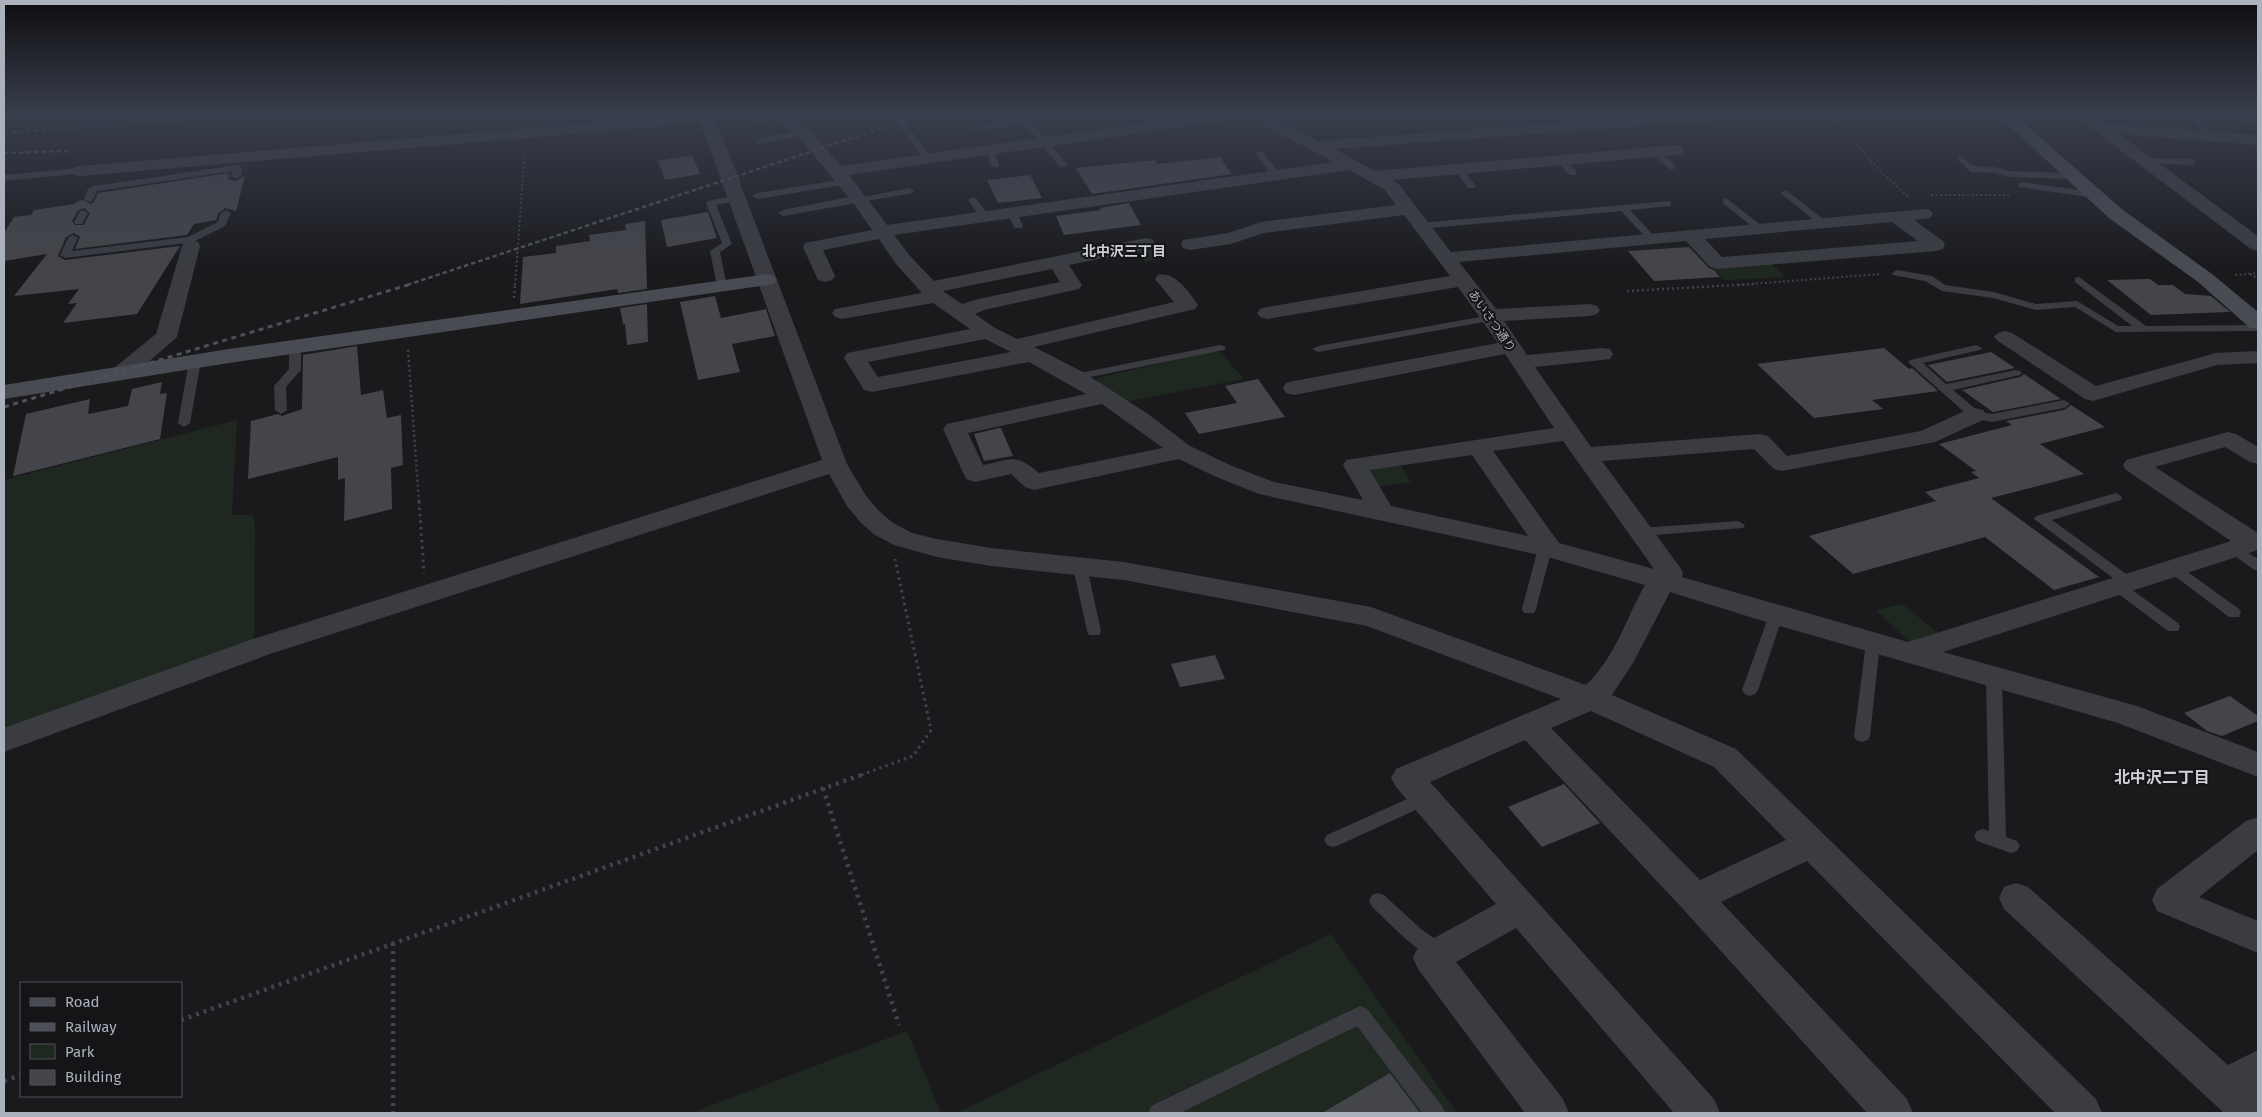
<svg xmlns="http://www.w3.org/2000/svg" width="2262" height="1117" viewBox="0 0 2262 1117" font-family="'Fira Sans','Noto Sans JP',sans-serif">
<rect width="100%" height="100%" fill="#1a1a1d"/>
<path fill="#1f2820" d="M1158,249L1165,257L1145,262L1136,251Z
M1771,264L1786,277L1725,280L1713,268Z
M1213,351L1221,353L1244,379L1125,402L1095,382L1098,378Z
M237,420L232,515H253L255,527L254,640L4,732V480Z
M1401,465L1411,482L1376,487L1368,475L1372,469Z
M1903,604L1939,634L1910,643L1876,610Z
M1331,934L1457,1113H956Z
M907,1031L941,1113H691Z"/>
<path fill="#44454a" fill-rule="evenodd" d="M692,155L700,174L665,180L658,161Z
M1220,157L1232,174L1092,194L1076,168L1155,160L1157,164Z
M229,173L228,179L235,181L245,176L236,211L225,208L218,214L216,220L194,224L187,235L75,249L80,237L74,233L66,237L58,256L65,260L180,246L137,314L63,323L77,303L68,304L79,289L14,296L47,254L4,261V233L14,217L31,215L34,210L75,204L76,202L83,200L90,204L94,202L98,193ZM84,208L90,213L84,225H75L72,221L78,210Z
M1030,175L1042,198L998,203L987,180Z
M1129,203L1141,225L1064,235L1056,216L1101,210L1100,208Z
M708,212L717,238L667,247L661,220Z
M645,221L647,289L618,293L617,289L520,304L523,257L556,253V246L590,241L589,235L626,230L625,224Z
M1689,247L1709,268L1714,270L1720,277L1654,281L1628,251Z
M2150,279L2158,285H2173L2185,294L2211,296L2230,312L2151,315L2107,280Z
M715,296L721,318L766,309L775,336L732,344L740,372L698,380L680,302Z
M647,304L648,342L627,345L625,324H623L620,308Z
M357,346L361,395L383,390L387,418L401,415L403,465L391,468L392,509L344,521L345,478L338,480V457L248,479L251,421L278,414L282,416L302,409L303,355Z
M1884,348L1909,369L1912,368L1938,391L1872,400L1883,409L1814,418L1757,364Z
M1991,352L2015,368L1947,382L1928,365Z
M2024,374L2061,399L1993,412L1962,390L2020,377Z
M1258,379L1285,417L1199,434L1185,413L1237,403L1225,386Z
M162,382L160,394L167,393L160,439L13,476L26,414L90,399L88,414L128,406L132,389Z
M2071,405L2105,427L2040,444L2084,474L1991,498L2099,577L2054,590L1985,537L1853,574L1809,536L1936,501L1925,492L1979,478L1971,472L1976,471L1939,444L2012,425L2006,421L2064,410Z
M999,428H1001L1013,456L984,461L974,434Z
M1215,655L1225,679L1180,687L1171,664Z
M2230,696L2258,716V721L2222,736L2207,731L2184,713Z
M1564,784L1600,823L1542,847L1508,807Z
M1390,1073L1420,1113H1322Z"/>
<g fill="none" stroke-linecap="round" stroke-linejoin="round">
<path stroke="#37383d" stroke-width="18" stroke-dasharray="18 9" stroke-linecap="butt" d="M728,174L733,188"/>
<path stroke="#404349" stroke-width="2" stroke-dasharray="2 2.5" stroke-linecap="butt" d="M1824,112L1838,123L1881,172L1910,198
M47,115L49,112
M1931,195H2009
M2250,274L2258,279
M2235,275L2258,273
M515,285L525,150
M1738,285L1881,274"/>
<path stroke="#404349" stroke-width="2.5" stroke-dasharray="2 3" stroke-linecap="butt" d="M1627,291L1755,284
M514,298L515,284
M408,350L419,502"/>
<path stroke="#404349" stroke-width="3" stroke-dasharray="2.5 4" stroke-linecap="butt" d="M419,501L424,573
M861,775L913,756L931,730L895,559"/>
<path stroke="#404349" stroke-width="4.5" stroke-dasharray="3 5" stroke-linecap="butt" d="M823,788L899,1025
M393,943V1113
M181,1020L864,774
M4,1081L21,1075"/>
<path fill="#3a3c42" fill-rule="evenodd" d="M889,112H897L931,156V160H925Z
M1015,112H1023L1066,163V167H1060L1024,124L973,132L969,129L973,126L1021,119Z
M2186,112H2194L2214,134V138H2208Z
M2230,112H2239L2258,124V129Z
M781,114H784V118L758,123L754,120Z
M804,130L808,133L807,135L759,144L755,141L759,138Z
M987,147L994,149L999,166L998,168L991,166L986,149Z
M1652,150H1658L1675,165V169H1669L1652,154Z
M1257,152H1263L1281,176L1279,178H1273L1256,154Z
M1961,156L1973,166L1995,167L2009,171L2072,173L2077,176L2072,179L2009,177L1995,173L1971,172L1957,159Z
M1557,158H1563L1576,171V175H1570L1557,162Z
M2145,158L2192,159L2196,162L2192,165L2142,163L2141,161Z
M238,165L242,168L241,176L236,179L231,176L233,171L97,191L92,201L89,202L84,199L88,189L93,186Z
M1455,167H1461L1476,186L1474,188H1468L1454,169Z
M81,168L85,171L84,173L4,181V175Z
M845,179L850,182L848,184L757,199L752,196L757,193Z
M2022,182L2094,192L2099,195L2094,198L2019,187V183Z
M909,188L914,191L912,193L783,216L778,213L783,210L859,195L863,197Z
M1786,190L1826,221V225H1820L1783,195L1781,193Z
M737,195L740,196V200L716,205L732,244L720,252L727,286L722,289L717,286L710,251L722,243L706,203L708,201Z
M973,197L976,198L989,216L987,218L984,219L981,218L968,200Z
M1726,198L1762,226V230H1756L1723,203V199Z
M1668,201L1671,202V206L1630,210L1656,238L1651,241L1648,240L1621,211L1420,229L1415,226L1420,223Z
M83,210L88,213L82,224H76L74,222L80,211Z
M226,210L231,213L225,226L195,241V248H187L186,243L65,258L60,255L68,238L73,235L78,238L72,251L188,237L218,222L221,213Z
M1012,210L1017,213L1023,226L1021,228H1015L1007,213Z
M1897,270L1932,276L1945,285L1994,292L2036,304L2077,301L2118,326H2132L2075,282V278L2079,277L2146,326L2258,325V331L2116,332L2075,307L2036,310L1993,298L1942,291L1925,281L1893,275L1892,273Z
M1491,315L1495,316V320L1318,352L1312,349L1318,346Z
M295,344L301,347V370L286,387L287,410L281,414L275,410L274,386L289,369V347Z
M1220,345L1224,346L1226,348L1224,350L1075,380L1069,377L1075,374Z
M1976,345L1982,348L1980,350L1923,363L1946,384L2016,370L2020,371L2022,373L2020,375L1953,390L1979,412L1992,414L2064,400L2070,404L2064,408L1992,422L1971,418L1908,362L1910,360Z
M195,358L201,361L190,423L184,427L178,423L189,361Z
M2116,493L2122,497L2121,500L2052,520L2133,579L2135,582L2133,585L2128,587L2178,623L2180,627L2178,631H2168L2112,589L2110,586L2112,583L2117,581L2034,519L2036,516Z
M1738,521L1745,525L1743,528L1641,536L1634,532L1641,528Z
M1545,543L1552,548L1536,609L1534,613H1524L1522,609L1538,548Z
M2234,544L2258,559V571L2253,569L2229,552L2227,549L2229,546Z
M1080,562L1085,564L1087,567L1101,631L1099,635H1089L1087,631L1073,567L1075,564Z
M2173,563L2178,565L2239,609L2241,613L2239,617H2229L2168,571L2166,568L2168,565Z
M1776,610L1781,611L1783,615L1758,690L1755,694L1750,696L1745,694L1742,690L1769,615L1771,611Z
M1873,638L1878,639L1880,643L1870,736L1868,740L1862,742L1856,740L1854,736L1866,643L1868,639Z
M1994,672L1999,674L2002,678L2006,837L2017,841L2020,846L2017,851L2011,853L1977,841L1974,836L1977,831L1983,829L1989,831L1986,678L1989,674Z
M1425,791L1431,793L1433,798L1431,803L1339,845L1333,847L1327,845L1324,840L1327,835Z
M1378,893L1384,895L1422,930L1447,947L1449,953L1447,959L1440,961C1414,951 1392,925 1372,907L1369,901L1372,895Z
M1360,1006L1367,1009L1442,1106L1445,1113H1422L1357,1026L1180,1113H1148L1151,1106Z"/>
<path fill="#3a3c42" fill-rule="evenodd" d="M696,112H712L737,174L734,178H722L719,174L700,123L81,176L75,175L72,171L75,167L81,166L697,114Z
M766,112H784L810,130L841,166L1222,112H1271L1280,121L1318,141L1701,112H1768L1766,115L1760,117L1335,149L1375,171L1676,145L1682,146L1684,150L1682,154L1676,155L1392,180L1397,182L1451,252L1924,209L1930,210L1933,214L1930,218L1914,220L1943,241L1945,245L1943,249L1936,251L1717,269L1710,267L1686,241L1459,262L1496,309L1590,304L1597,306L1600,310L1597,314L1590,316L1504,321L1527,355L1602,348L1610,349L1613,354L1610,359L1602,360L1535,367L1591,447L1760,434L1768,436L1787,456L1921,431L1967,410L1975,408L1983,410L1986,415L1983,420L1935,442L1782,471L1774,469L1754,449L1602,461L1679,566L1683,572L1682,577L1908,642L2231,541L2126,470L2123,465L2126,460L2228,432L2236,434L2258,447V464L2250,462L2225,447L2155,467L2258,533V550L1943,652L2137,706L2258,752V777L2118,723L1766,622L1670,592L1633,663L1612,695L1736,749L2096,1099L2102,1113H2055L1807,861L1721,902L1907,1099L1913,1113H1867L1683,909L1525,740L1430,782L1714,1099L1720,1113H1674L1516,928L1456,962L1563,1099L1569,1113H1525L1418,969L1413,958L1418,947L1496,904L1396,787L1391,778L1396,769L1561,699L1367,626L1124,580L991,566L937,557L894,545L875,535L861,523L847,506L829,474L270,654L4,752V728L250,640L822,460L724,188L727,184H739L742,188L847,464L866,496L879,511L893,523L912,533L937,539L991,548L1124,562L1371,607L1586,685C1615,658 1626,618 1645,585L1544,556L1259,494L1214,476L1179,459L1034,490L1025,487L1011,474L975,482L966,479L943,429L947,424L1086,394L1029,362L872,392L864,390L844,358L847,353L970,329L933,303L842,319L835,317L832,313L835,309L922,293L896,264L879,239L823,250L835,276L832,280L825,282L818,280L803,247L805,243L872,230L854,204L798,136ZM1258,116L1268,127L1334,162L887,225L849,175ZM1349,170L1385,190L1396,205L1261,222L1228,233L1183,240L1181,244L1183,248L1190,250L1231,244L1264,233L1404,215L1450,276L1267,307L1260,309L1257,313L1260,317L1267,319L1458,287L1498,343L1294,381L1286,383L1283,388L1286,393L1294,395L1505,354L1554,428L1346,460L1343,465L1363,500L1274,482L1232,466L1190,446L1148,414L1083,372L1034,347L1195,309L1198,305C1189,292 1175,271 1158,275L1155,279L1174,302L1017,339L995,328L975,314L984,310L1079,289L1082,285L1069,265L1153,248L1155,244L1153,240L1146,238L934,281L910,256L894,235ZM1892,222L1918,241L1722,257L1705,239ZM1052,269L1060,282L978,299L962,304L943,291ZM985,339L1011,352L878,377L868,362ZM1102,404L1163,448L1039,473C1015,453 1012,459 983,465L968,433ZM1563,441L1654,569L1559,543L1493,451ZM1472,455L1528,536L1391,506L1370,470ZM1591,711L1714,767L1786,840L1700,880L1551,728Z
M2070,112H2088L2104,123L2258,135V145L2119,134L2258,236V251L2251,249Z
M191,240L198,242L200,246L177,337L130,378L122,380L114,378L111,373L114,368L156,334L182,246L184,242Z
M2005,331L2012,333L2096,386L2216,353L2258,351V363L2217,365L2093,401L2085,399L1998,341L1994,337L1998,333Z
M2258,817V850L2199,897L2258,921V953L2157,911L2152,900L2157,889L2246,821Z
M2016,883L2028,887L2228,1065L2258,1050V1113H2224L2004,909L1999,898L2004,887Z"/>
<path fill="#484b52" fill-rule="evenodd" d="M1994,112H2011L2123,210L2212,274L2258,312V329L2250,328L2198,282L2109,218Z
M767,274L774,276L777,280L774,284L229,363L4,399V385L229,349Z"/>
<path stroke="#4d5057" stroke-width="2.5" stroke-dasharray="4.5 3" stroke-linecap="butt" d="M4,133L281,112
M4,153L68,151
M407,285L931,112"/>
<path stroke="#4d5057" stroke-width="3" stroke-dasharray="5 4.5" stroke-linecap="butt" d="M4,407L411,284"/>
</g>
<linearGradient id="sky" x2="0" y2="1"><stop stop-color="#0e0e10"/><stop offset="0.42" stop-color="#383e4c"/><stop offset="1" stop-color="#383e4c" stop-opacity="0"/></linearGradient>
<rect width="2262" height="268" fill="url(#sky)"/>
<g text-anchor="middle" dominant-baseline="central" stroke-width="4" stroke-linejoin="round" paint-order="stroke">
<g font-size="12" fill="#abb1bd" stroke="#151518">
<text transform="translate(1492 321) rotate(55)">あいさつ通り</text>
</g>
<g font-size="14" font-weight="bold" fill="#cdd0d9" stroke="#151518">
<text x="1124" y="251">北中沢三丁目</text>
</g>
<g font-size="16" font-weight="bold" fill="#cdd0d9" stroke="#151518">
<text x="2162" y="777">北中沢二丁目</text>
</g>
</g>
<rect width="2262" height="1117" fill="none" stroke="#abb1bd" stroke-width="10"/>
<rect x="20" y="982" width="162" height="115" fill="#151518" stroke="#51535a"/>
<rect x="30" y="998" width="25" height="8" fill="#484b52" stroke="#51535a"/>
<text x="65" y="1007" font-size="15" fill="#abb1bd">Road</text>
<rect x="30" y="1023" width="25" height="8" fill="#4d5057" stroke="#51535a"/>
<text x="65" y="1032" font-size="15" fill="#abb1bd">Railway</text>
<rect x="30" y="1044" width="25" height="15" fill="#1f2820" stroke="#51535a"/>
<text x="65" y="1057" font-size="15" fill="#abb1bd">Park</text>
<rect x="30" y="1070" width="25" height="15" fill="#44454a" stroke="#51535a"/>
<text x="65" y="1082" font-size="15" fill="#abb1bd">Building</text>
</svg>
